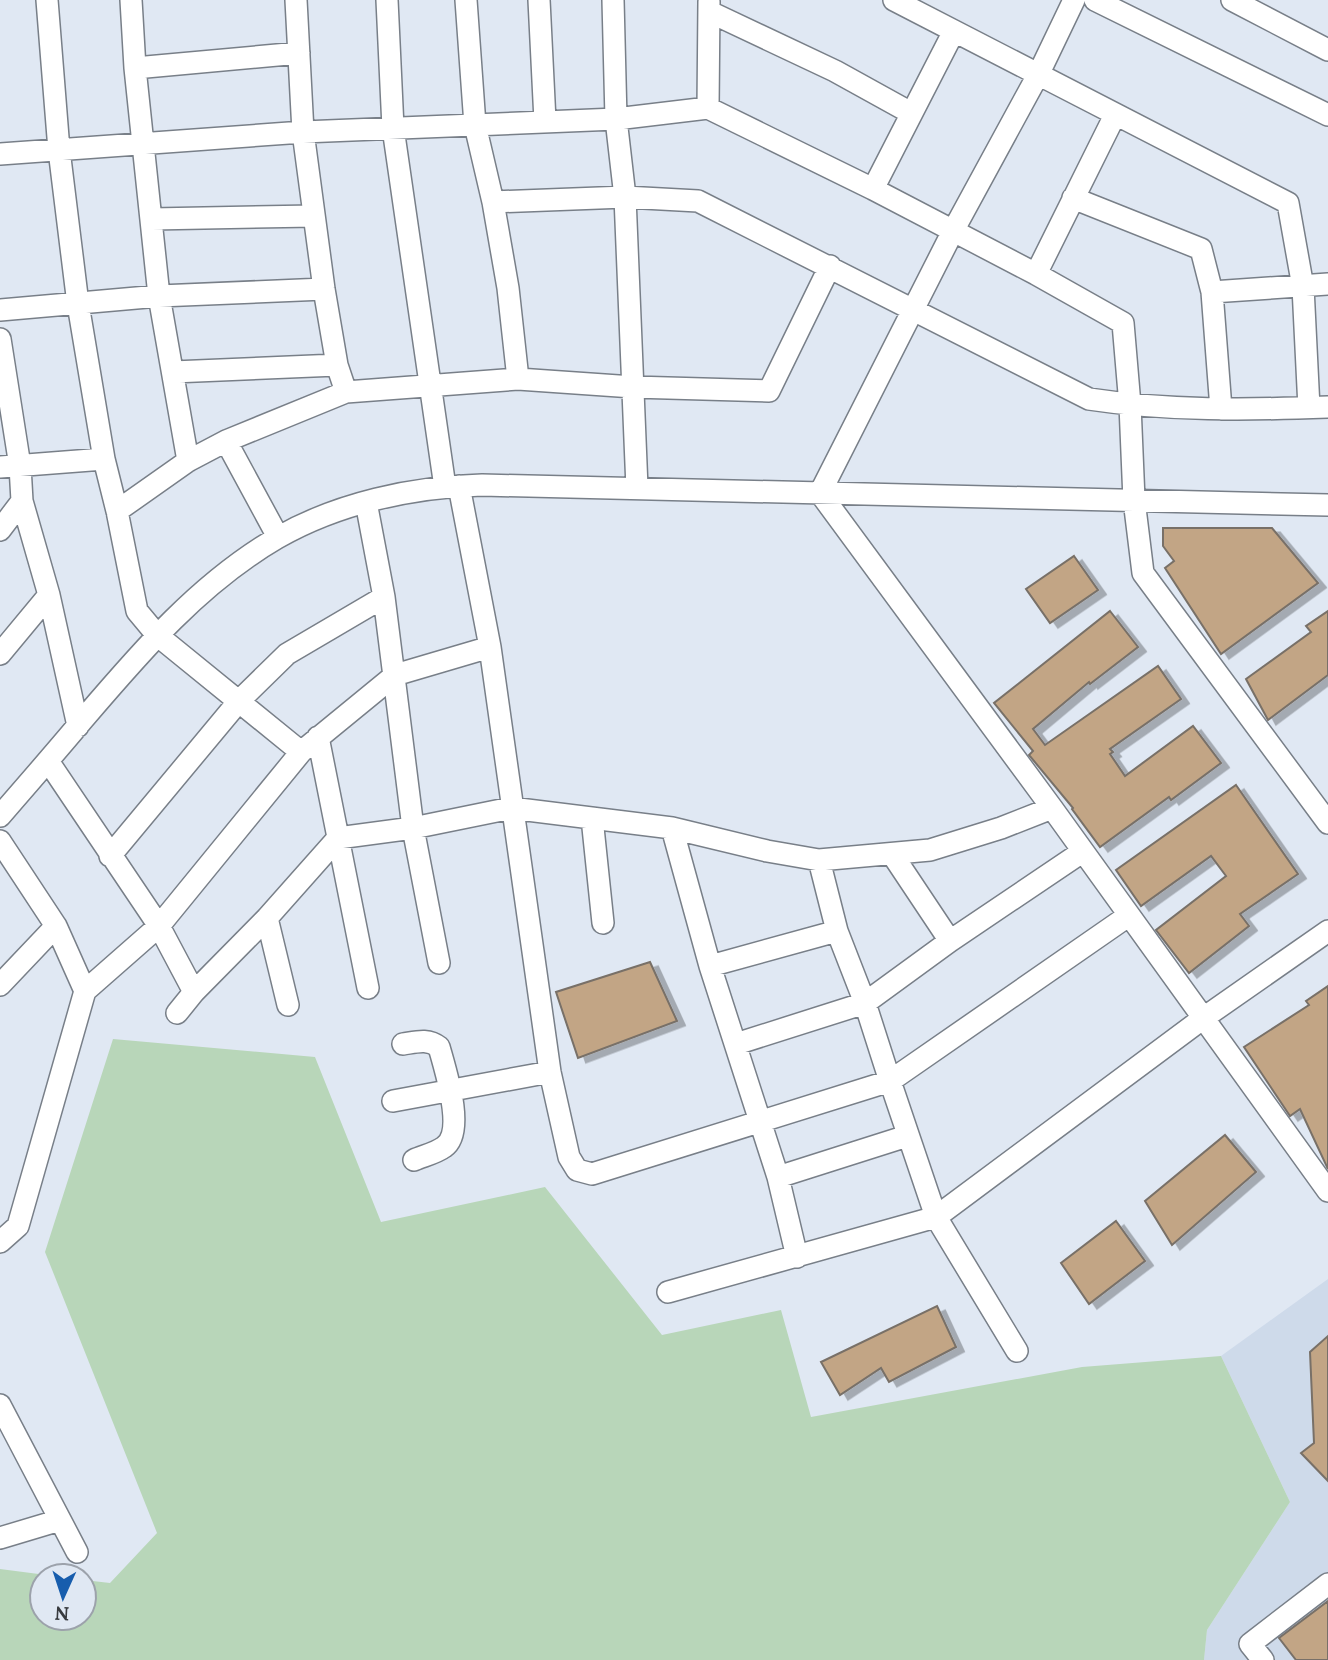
<svg xmlns="http://www.w3.org/2000/svg" width="1328" height="1660" viewBox="0 0 1328 1660" font-family="Lora,serif">
<defs>
<filter id="shadow"><feDropShadow dx="8" dy="4.5" stdDeviation="0" flood-color="#0004"/></filter>
</defs>
<rect width="100%" height="100%" fill="#e0e8f3"/>
<path fill="#cedaea" d="M1328,1279V1660H1204L1207,1630L1290,1502L1221,1356Z"/>
<path fill="#b8d6b9" d="M113,1039L315,1057L381,1222L545,1187L662,1335L781,1310L811,1417L1082,1367L1221,1356L1290,1502L1207,1630L1204,1660H0V1569L54,1576H42V1618H84V1580L110,1583L157,1533L45,1252Z"/>
<path fill="#c2a585" stroke="#787067" stroke-width="2" filter="url(#shadow)" d="M1163,528H1272L1318,583L1221,654L1165,568L1174,561L1163,546Z
M1074,556L1098,590L1050,623L1026,589Z
M1110,611L1138,647L1090,684L1089,682L1033,729L1045,745L1158,666L1181,699L1110,749L1113,752L1110,754L1125,776L1193,726L1221,763L1171,800L1169,797L1100,847L1072,809L1073,808L1029,755L1033,751L994,703Z
M1328,611V675L1268,720L1246,679L1311,632L1306,626Z
M1236,785L1298,874L1240,914L1249,926L1189,973L1156,930L1226,876L1211,856L1141,906L1116,870Z
M650,962L677,1021L578,1058L556,992Z
M1328,986V1169L1300,1109L1290,1116L1244,1047L1309,1005L1306,1001Z
M1225,1135L1256,1172L1172,1245L1145,1201Z
M1116,1221L1145,1261L1089,1304L1061,1263Z
M937,1306L956,1347L889,1382L881,1368L840,1395L821,1362Z
M1328,1336V1481L1301,1453L1314,1443L1310,1352Z
M1328,1601V1660H1296L1279,1638Z"/>
<g fill="none" stroke-linecap="round" stroke-linejoin="round">
<defs>
<path id="minor" d="M47,0L59,150L78,304L104,459L117,511L137,611L157,635L301,752
M131,0L135,68L159,296L188,461
M296,0L303,132L324,289L337,365L346,392
M387,0L393,128L445,487
M539,0L545,121
M613,0L616,119L625,197L637,488
M894,0L1288,203L1303,287L1309,408
M1074,0L1039,73L953,231L820,493L1052,808L1328,1191
M1095,0L1328,115
M1232,0L1328,50
M710,12L835,71L911,113
M135,68L299,53
M708,108L709,2
M0,154L303,132L616,119L708,108L873,189L1036,274L1123,323L1130,405L1134,500L1143,573L1328,823
M873,189L954,31
M1073,198L1201,249L1212,292L1221,409
M493,202L625,197L698,201L1089,399C1168,411 1248,410 1328,407
M152,219L314,216
M1036,274L1115,115
M1212,292L1328,284
M0,310L159,296L324,289
M0,339L20,466L22,501L49,595L78,726
M173,372L337,365
M518,379L633,387L769,391L830,266
M226,441L278,537
M0,467L104,459
M459,486L490,647L550,1072L569,1157L577,1170L592,1174L890,1081L865,1003L837,931L819,860
M366,502L384,597L413,828L439,963
M117,511L188,461L226,441L346,392L518,379L508,288L493,202L475,125L466,0
M0,530L22,501
M0,654L49,595
M318,737L368,988
M48,761L159,926L194,992
M0,816C27,785 54,754 80,723C139,654 198,584 277,538C338,503 412,487 482,485L1328,505
M592,818L603,923
M672,828L710,966L778,1177L797,1257
M0,841L56,926L85,991L159,926L301,752L395,675L490,647
M110,856L239,701L287,654L384,597
M267,918L288,1005
M950,941L1082,852
M710,966L837,931
M0,985L56,926
M177,1013L194,992L267,918L338,838L413,828L511,808L672,828L767,851L819,860L930,850L1001,828L1052,808
M403,1044C416,1042 428,1038 439,1047C445,1069 466,1132 444,1147C436,1153 423,1156 414,1160
M736,1044L865,1003L950,941L892,854
M393,1101L550,1072
M778,1177L907,1136
M0,1242L18,1226L85,991
M668,1292L936,1217L1202,1019L1328,931
M1017,1351L936,1217L890,1081L1128,916
M0,1405L77,1552
M0,1538L60,1520
M1263,1660L1250,1644L1328,1584"/>
</defs>
<use href="#minor" stroke="#787f88" stroke-width="24"/>
<use href="#minor" stroke="#fff" stroke-width="21"/>
</g>
<g transform="translate(63 1597) rotate(183)"><circle r="33" fill="#e0e8f3" stroke="#9ca2ab" stroke-width="2"/>
<path d="M0-5L12 26L0 18L-12 26Z" fill="#175dad"/>
<text y="-10" font-size="19" font-weight="bold" text-anchor="middle" fill="#373a3e">N</text>
</g>
</svg>
